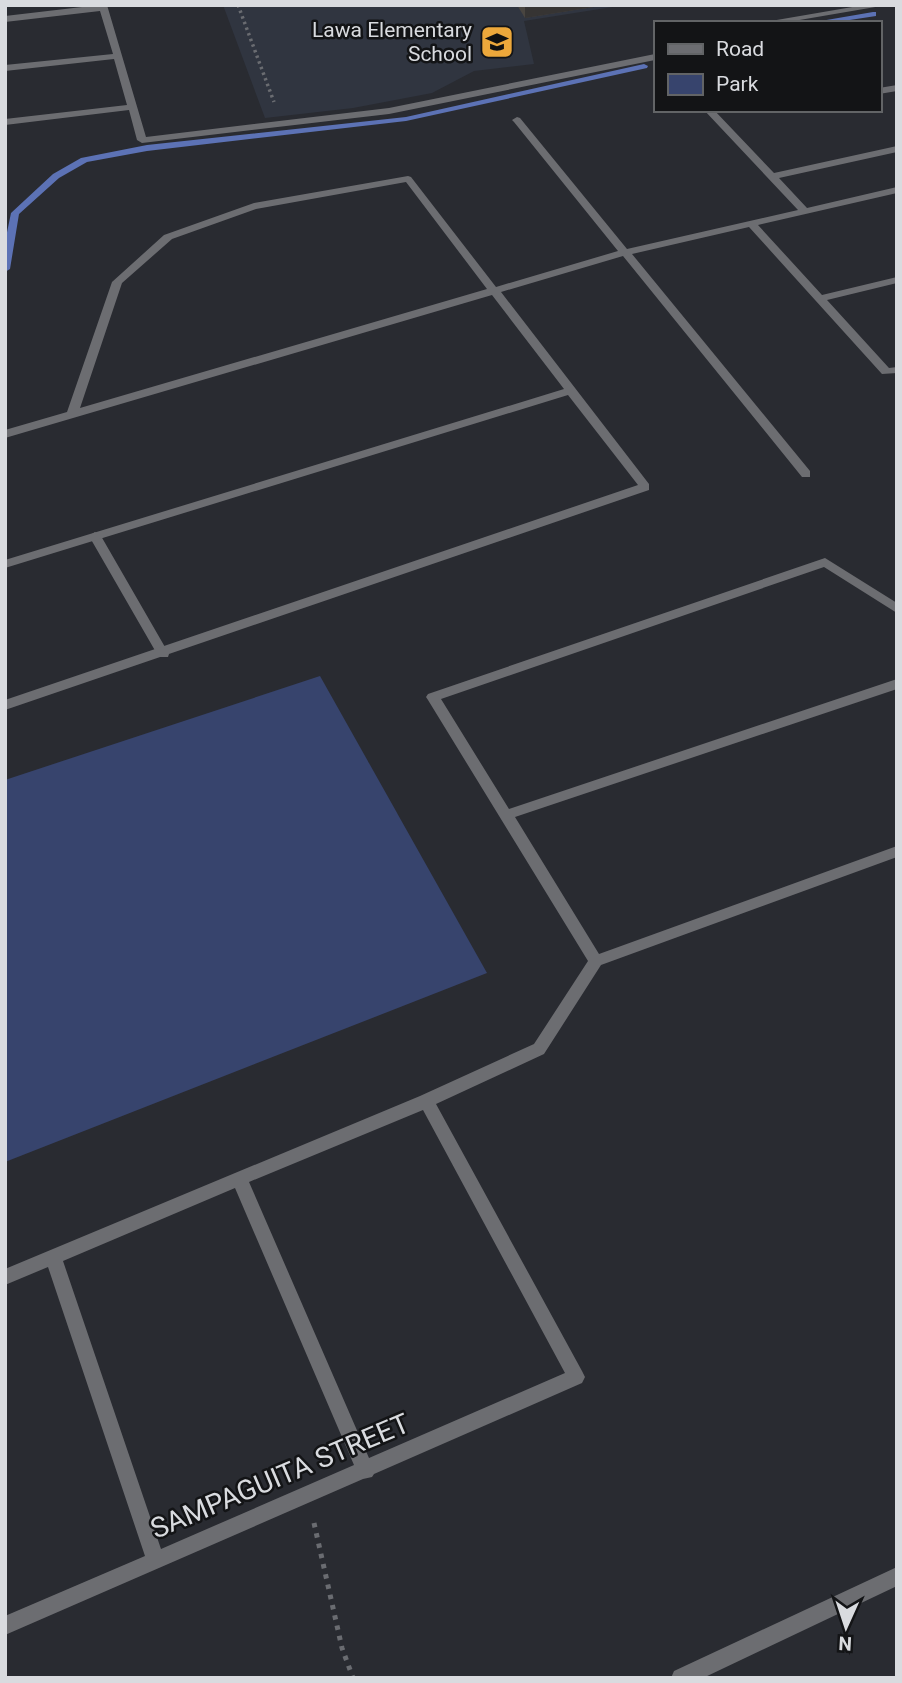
<svg xmlns="http://www.w3.org/2000/svg" width="902" height="1683" viewBox="0 0 902 1683" font-family="Roboto,sans-serif">
<rect width="100%" height="100%" fill="#292b31"/>
<path fill="#303540" d="M223,5H625L524,21L534,64L474,71L432,93L353,108L265,118Z"/>
<path fill="#37446d" d="M320,676L487,973L5,1162V780Z"/>
<g fill="none" stroke-linecap="round" stroke-linejoin="round">
<path fill="#5c72b5" fill-rule="evenodd" d="M873,12H876V16L830,23H809Z
M644,64L648,66L647,68L406,121L147,151L87,162L59,178L19,214L10,269L5,272V242L11,213L53,174L81,158L147,145L406,117Z"/>
<path stroke="#6a6c71" stroke-width="3.5" stroke-dasharray="2.5 3.5" stroke-linecap="butt" d="M238,5L274,102"/>
<path stroke="#6a6c71" stroke-width="5" stroke-dasharray="4.5 6" stroke-linecap="butt" d="M314,1523L342,1648L353,1678"/>
<path fill="#6c6d71" fill-rule="evenodd" d="M897,85V91L879,94V88Z
M95,532L101,536L169,654L168,657H158L157,654L89,536Z"/>
<path fill="#6c6d71" fill-rule="evenodd" d="M99,5H107L146,137L389,108L655,54V60L389,114L142,143L137,140L129,110L5,125V119L127,105L114,59L5,71V65L113,54L100,11L5,22V16Z
M864,5H887L782,23H759Z
M704,110H714L774,173L897,146V152L779,178L807,208L897,187V193L758,225L822,295L897,277V283L827,300L889,368L897,367V373L882,374L749,227L632,254L810,471V477H802L623,256L501,292L649,484V490L5,710V700L638,485L568,395L5,568V560L564,389L492,295L5,438V430L67,412L112,282L164,235L254,203L408,176L411,177L496,287L618,251L514,122L512,120L517,117L520,118L627,249L798,210ZM406,182L487,289L80,408L122,283L172,239L256,209Z
M825,558L897,603V613L824,567L441,699L509,809L897,679V689L515,817L599,954L897,846V857L601,965L544,1054L436,1104L582,1371L585,1377L582,1383L374,1474L372,1477L363,1479L5,1635V1616L145,1556L48,1267L5,1285V1269L420,1096L534,1044L588,961L428,700L426,697L428,694ZM423,1110L565,1373L369,1458L249,1182ZM235,1188L354,1465L161,1549L63,1261Z
M897,1567V1586L703,1678H671L674,1671Z"/>
</g>
<path fill="#494540" d="M517,5H606L525,18Z"/>
<path fill="#363433" d="M525,5H606L525,18Z"/>
<defs>
<symbol id="school-square" viewBox="-11 -11 22 22"><rect x="-9" y="-9" width="18" height="18" rx="4" fill="#eda83b" stroke="#131416"/><path d="M0-5L7-2L0 1L-7-2ZM-4 1L0 2.5L4 1V4Q0 6-4 4Z" fill="#111"/></symbol>
</defs>
<g fill-rule="evenodd">
<use href="#school-square" x="478" y="23" width="38" height="38"/>
</g>
<g text-anchor="middle" dominant-baseline="central" stroke-width="5" stroke-linejoin="round" paint-order="stroke">
<g font-size="21" fill="#d9dbdf" stroke="#131416" text-anchor="end">
<text x="472" y="30">Lawa Elementary<tspan x="472" dy="24">School</tspan></text>
</g>
<g font-size="28" fill="#d9dbdf" stroke="#131416">
<text transform="translate(280 1476) rotate(-23)">SAMPAGUITA STREET</text>
</g>
</g>
<rect width="902" height="1683" fill="none" stroke="#d9dbdf" stroke-width="14"/>
<rect x="654" y="21" width="228" height="91" fill="#131416" stroke="#626466" stroke-width="2"/>
<rect x="668" y="44" width="35" height="10" fill="#6c6d71" stroke="#626466" stroke-width="2"/>
<text x="716" y="56" font-size="21" fill="#d9dbdf">Road</text>
<rect x="668" y="74" width="35" height="21" fill="#37446d" stroke="#626466" stroke-width="2"/>
<text x="716" y="91" font-size="21" fill="#d9dbdf">Park</text>
<g transform="translate(846 1627) rotate(183)" stroke="#131416" stroke-width="5" paint-order="stroke">
<path d="M0-5L12 26L0 18L-12 26Z" fill="#d9dbdf"/>
<text y="-10" font-size="19" font-weight="bold" text-anchor="middle" fill="#d9dbdf">N</text>
</g>
</svg>
